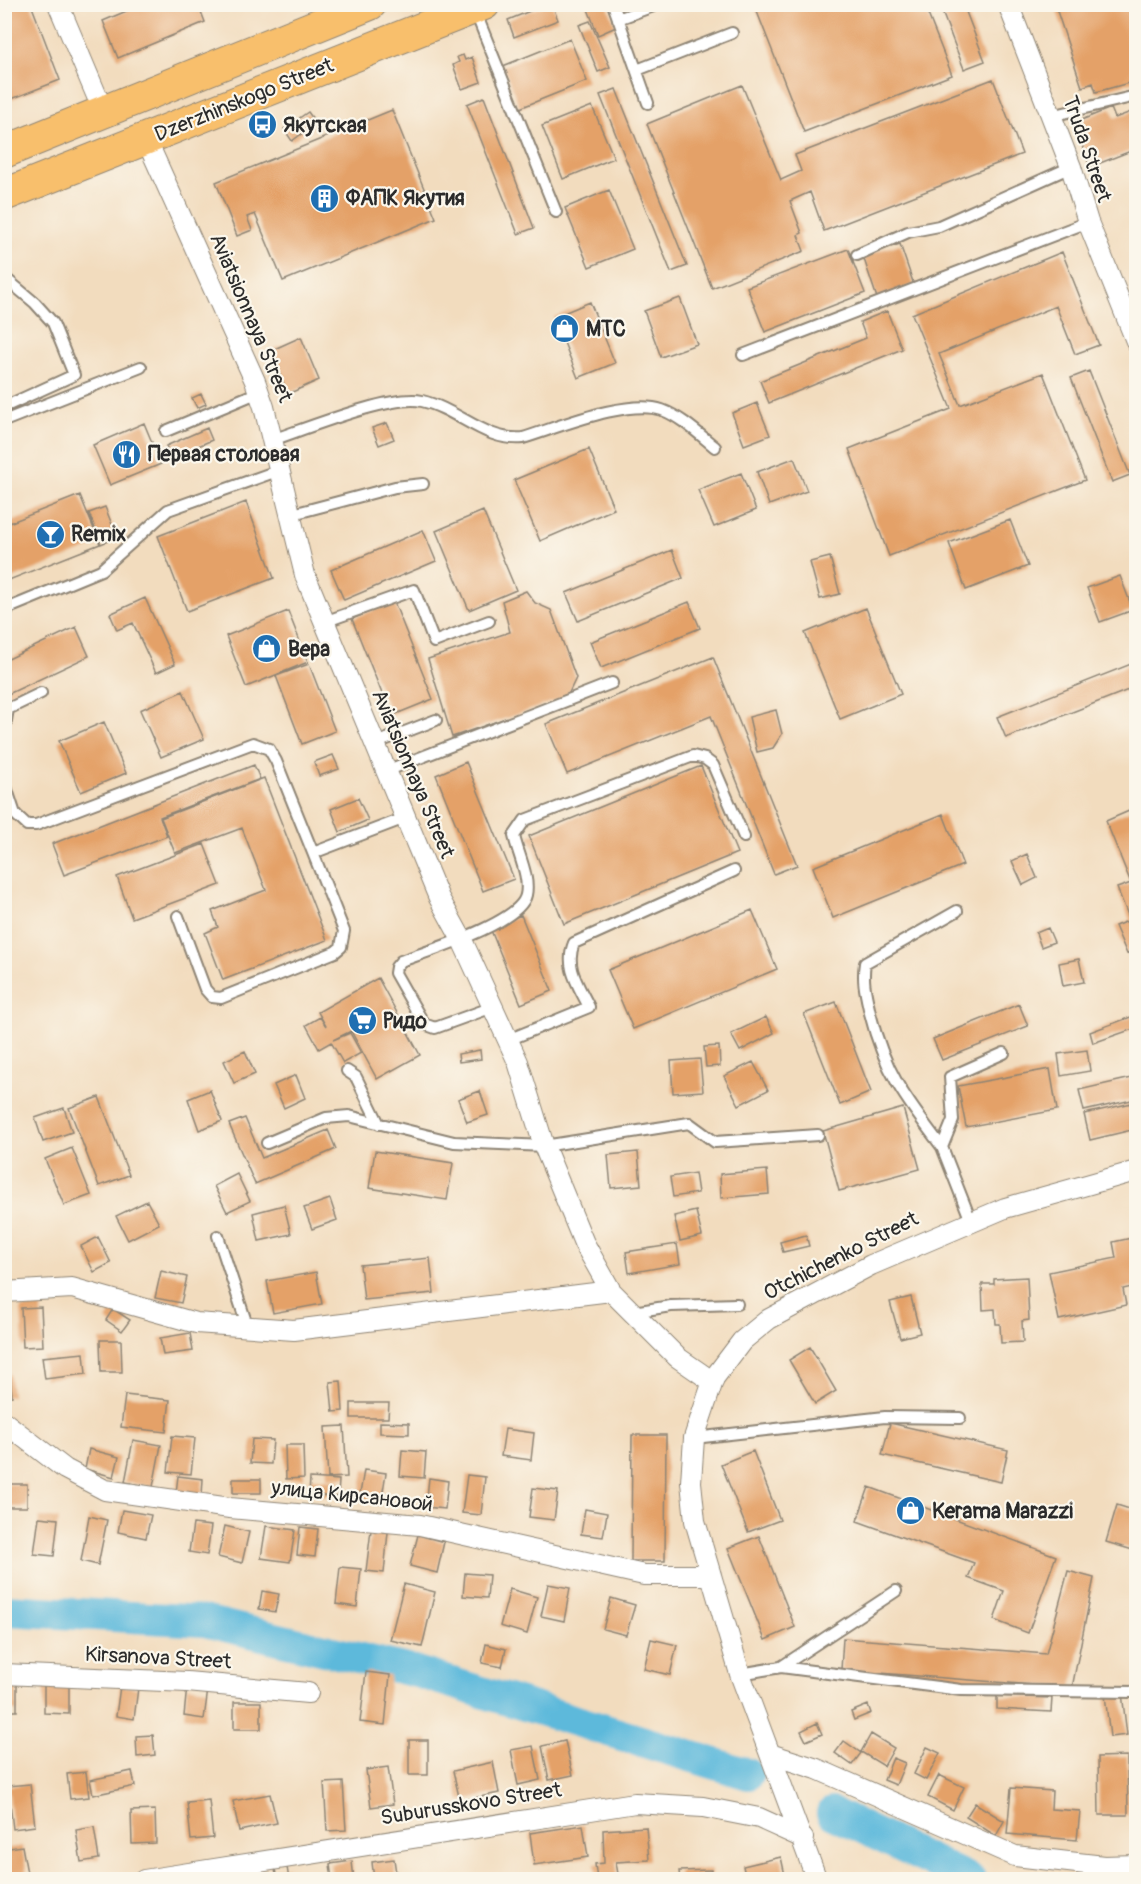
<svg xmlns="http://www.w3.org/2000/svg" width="1141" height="1884" viewBox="0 0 1141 1884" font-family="Pangolin,sans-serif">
<rect width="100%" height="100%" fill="#fbf7ec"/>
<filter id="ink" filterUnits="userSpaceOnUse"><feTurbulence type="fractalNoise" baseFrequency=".0167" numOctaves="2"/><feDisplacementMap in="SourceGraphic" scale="12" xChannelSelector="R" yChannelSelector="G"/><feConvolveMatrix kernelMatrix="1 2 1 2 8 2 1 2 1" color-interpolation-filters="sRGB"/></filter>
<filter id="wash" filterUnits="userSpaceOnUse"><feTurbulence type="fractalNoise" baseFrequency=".008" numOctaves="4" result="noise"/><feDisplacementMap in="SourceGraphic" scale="24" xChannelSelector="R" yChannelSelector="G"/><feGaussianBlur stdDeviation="1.35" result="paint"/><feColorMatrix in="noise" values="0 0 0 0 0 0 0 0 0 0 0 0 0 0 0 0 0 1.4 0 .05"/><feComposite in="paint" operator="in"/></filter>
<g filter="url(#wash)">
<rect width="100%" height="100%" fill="#f2dcbe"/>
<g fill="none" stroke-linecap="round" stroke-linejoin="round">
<path stroke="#5db9db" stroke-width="32" d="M4,1610L204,1621L420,1673L748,1774
M832,1813L970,1880"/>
</g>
<g id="blocks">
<path fill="#e4a167" d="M4,4H31L60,80L4,102Z
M143,4H198L205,22L118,58L103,21Z
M547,4H552L558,20L514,37L508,20Z
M586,4H607L616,27L598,35Z
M754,4H924L952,75L804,132Z
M939,4H963L985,61L964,69Z
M1055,5H1136V81L1096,92L1093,83L1082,87Z
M590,21L610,67L598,72L579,25Z
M570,39L587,81L520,108L503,66Z
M463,55L465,60L472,57L481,82L462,89L453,65L459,62L457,57Z
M993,79L1022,154L824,231L810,192L790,201L802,233L798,235L804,251L712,288L647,124L742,85L781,180L801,171L795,155Z
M616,89L687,266L671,272L600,95Z
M484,97L534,228L518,234L467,104Z
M592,106L614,158L563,179L542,126Z
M1111,108L1115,118L1136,110V149L1090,167L1074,123Z
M392,110L436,218L283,281L255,214L247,217L252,230L237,236L216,182Z
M308,112L316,123L292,141L284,129Z
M609,190L633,249L589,267L565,208Z
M900,244L914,285L877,298L863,256Z
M848,249L865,293L765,332L747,287Z
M1062,252L1099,345L1075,354L1056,306L939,354L960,405L1043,373L1085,480L889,556L849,449L951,409L912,314Z
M680,298L697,344L661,357L644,311Z
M590,302L615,363L578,378L554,317Z
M887,311L902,349L769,403L760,381L866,338L860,322Z
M301,337L319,380L288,394L270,351Z
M1089,371L1130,475L1112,482L1071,378Z
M201,394L206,404L197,408L192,398Z
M757,403L770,435L744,445L732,413Z
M144,423L161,464L110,485L93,445Z
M387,423L394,439L379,445L372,428Z
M207,428L212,440L171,458L166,446Z
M589,449L614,509L540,541L514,480Z
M794,458L807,491L769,505L757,472Z
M741,473L756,510L714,527L698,490Z
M80,495L100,544L4,582V525Z
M246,502L274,578L187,611L158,536Z
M105,507L117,537L101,544L89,513Z
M483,511L516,590L469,610L436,531Z
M1010,520L1028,566L966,590L949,543Z
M423,530L436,561L344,600L331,570Z
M672,550L683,578L578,621L566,593Z
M830,557L840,594L820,599L810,562Z
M1120,576L1133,610L1100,622L1087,588Z
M526,591L535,603L551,610L576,678L567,697L452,737L428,659L510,632L502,601Z
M145,598L175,664L156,673L133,623L117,630L110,614Z
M394,602L433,699L391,716L352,619Z
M689,602L700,628L601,668L590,642Z
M866,608L901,694L840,719L805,633Z
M288,611L308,662L246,687L226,636Z
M76,627L89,656L4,696V661Z
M713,657L797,865L774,874L711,716L567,774L546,724Z
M1136,662V687L1006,738L997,717Z
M309,664L335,731L302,744L276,676Z
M183,691L204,739L161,757L140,710Z
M776,710L782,734L773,748L757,752L749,717Z
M104,722L126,773L81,792L59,741Z
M333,755L339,769L319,776L314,762Z
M466,762L514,879L483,891L436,775Z
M254,765L260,779L160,817L167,836L64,875L52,844Z
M701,766L737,853L564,924L529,836Z
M264,778L327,940L223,980L205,933L218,927L212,911L266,890L242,828L175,853L161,818Z
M358,798L368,820L340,832L331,809Z
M1136,808V950L1127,954L1115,926L1130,920L1117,888L1131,883L1106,821Z
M943,814L963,865L833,918L813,867Z
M204,844L220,885L132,918L117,877Z
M1027,854L1037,878L1023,885L1012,861Z
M752,910L777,969L633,1029L608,970Z
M521,915L552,991L521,1004L490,928Z
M1048,928L1054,942L1041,947L1036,933Z
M1079,959L1084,982L1063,986L1059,963Z
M378,978L420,1055L377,1079L351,1031L333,1040L350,1033L361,1053L343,1063L331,1042L319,1049L306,1025L320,1017L326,1026L318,1012Z
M836,1002L871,1092L840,1105L804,1014Z
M1019,1004L1028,1026L942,1060L933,1039Z
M1136,1015V1028L1093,1043L1090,1032Z
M766,1017L774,1033L740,1051L731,1034Z
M719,1046L720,1066L706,1067L704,1047Z
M480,1050L481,1059L459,1062L458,1054Z
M1087,1050L1090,1071L1061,1076L1058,1054Z
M245,1051L255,1074L234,1083L224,1061Z
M700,1059L703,1091L673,1093L671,1061Z
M753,1062L768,1090L739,1105L724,1076Z
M1050,1069L1057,1110L966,1127L958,1086Z
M296,1075L305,1098L284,1108L274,1085Z
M1136,1077V1099L1084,1111L1079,1090Z
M210,1090L222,1121L199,1130L188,1099Z
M480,1091L488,1115L467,1122L458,1099Z
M99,1097L129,1175L99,1186L69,1108Z
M1136,1102V1129L1090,1140L1084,1114Z
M64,1108L72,1132L43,1142L35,1118Z
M903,1108L920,1169L839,1191L823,1131Z
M245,1118L262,1158L328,1130L336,1149L255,1184L229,1124Z
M72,1148L91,1195L64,1205L45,1159Z
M375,1151L453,1163L447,1200L369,1188Z
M638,1152L641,1185L611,1188L608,1155Z
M767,1170L769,1194L721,1198L720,1174Z
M695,1173L698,1193L673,1197L670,1177Z
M237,1174L250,1201L227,1212L214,1186Z
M330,1199L337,1220L312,1229L304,1208Z
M147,1201L159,1224L128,1240L116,1216Z
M284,1205L291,1234L259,1241L253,1213Z
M696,1211L702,1236L680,1241L674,1216Z
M806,1235L809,1246L783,1252L780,1242Z
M98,1237L111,1263L94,1272L81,1246Z
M1136,1237V1286L1123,1289L1126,1305L1059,1320L1049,1272L1116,1258L1113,1242Z
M677,1244L680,1264L629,1273L626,1252Z
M430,1258L434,1293L364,1300L360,1265Z
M161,1271L187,1277L181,1303L155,1298Z
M316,1272L322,1304L273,1313L267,1281Z
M1027,1277L1029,1320L1022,1321L1023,1342L1001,1343L1000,1324H996L995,1309L983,1310L982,1284H994V1279Z
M911,1297L920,1333L900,1338L890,1302Z
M41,1307L43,1346L23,1347L21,1308Z
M113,1309L130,1320L122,1331L106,1320Z
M190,1333L193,1351L163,1355L160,1338Z
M100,1340H121L122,1372H101Z
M810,1347L836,1391L815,1404L789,1360Z
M84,1353L86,1374L45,1379L42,1357Z
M10,1374L12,1396L4,1397V1375Z
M341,1381L343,1411L333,1412L330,1382Z
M125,1395L170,1400L166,1432L121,1427Z
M351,1403H389L388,1418H351Z
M380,1422L409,1423V1434L380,1433Z
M890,1423L1008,1450L1001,1482L882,1455Z
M344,1426L347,1477L328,1478L325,1427Z
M505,1429L534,1433L531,1460L501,1456Z
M632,1435H666L665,1561H631Z
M172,1436L195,1438L191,1474L168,1472Z
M252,1439L273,1440L271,1464L250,1463Z
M133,1440L161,1445L153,1487L125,1482Z
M285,1445H303L304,1478L286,1479Z
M89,1449L119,1457L114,1477L85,1469Z
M402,1450L426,1452L424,1478L400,1476Z
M753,1451L780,1520L748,1532L721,1464Z
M364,1470L386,1473L381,1503L359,1500Z
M467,1475L485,1477L481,1515L462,1513Z
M178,1476L203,1479L202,1496L176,1493Z
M310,1478L339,1480L338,1497L309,1495Z
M429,1478L448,1481L445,1509L426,1507Z
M233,1479H261V1493H233Z
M4,1484H27V1507H4Z
M869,1487L1056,1556L1028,1633L994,1620L1004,1591L968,1578L974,1563L857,1521Z
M533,1488L558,1491L554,1520L529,1517Z
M1117,1505L1136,1511V1551L1106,1542Z
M585,1509L607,1513L603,1537L581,1534Z
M122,1510L151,1515L146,1538L118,1532Z
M89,1516L107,1520L98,1565L81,1561Z
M39,1517L58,1519L54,1556L34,1554Z
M193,1524L211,1526L207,1555L189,1552Z
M225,1526L249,1532L242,1563L218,1557Z
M266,1526L295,1530L290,1562L261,1558Z
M300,1527L318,1529L315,1557L297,1555Z
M371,1530L388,1532L384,1573L366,1571Z
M418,1535L444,1542L437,1573L410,1566Z
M759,1536L795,1627L765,1640L728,1548Z
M340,1567L361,1569L357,1607L336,1604Z
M1068,1571L1094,1578L1072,1688L841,1670L843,1638L1046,1654Z
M465,1573L489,1575L487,1598L463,1596Z
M404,1584L435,1592L422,1647L390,1640Z
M548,1584L570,1588L564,1621L541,1616Z
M510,1589L537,1597L527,1634L500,1626Z
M262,1591L279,1594L275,1612L259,1609Z
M611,1598L635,1605L626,1635L603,1629Z
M651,1639L677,1645L670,1675L644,1669Z
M486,1644L506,1649L502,1667L482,1663Z
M366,1672L390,1675L385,1725L360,1722Z
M4,1679H17V1711H4Z
M44,1681H69V1714L44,1713Z
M120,1686L138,1688L134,1719L116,1716Z
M187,1686L208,1689L204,1719L184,1716Z
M1122,1693L1127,1735L1110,1737L1105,1695Z
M997,1696L1052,1698L1051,1712L997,1709Z
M234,1702H261V1729H234Z
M868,1705L871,1713L854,1720L851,1712Z
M817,1723L822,1734L806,1741L801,1731Z
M871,1734L894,1748L884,1766L861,1752Z
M153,1735L155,1755L137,1757L136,1736Z
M409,1740H428V1775H409Z
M565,1741L573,1775L549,1780L542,1746Z
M844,1741L861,1753L852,1765L835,1753Z
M533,1746L540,1780L518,1785L511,1750Z
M927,1747L940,1753L926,1780L914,1774Z
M1127,1756L1128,1815H1099L1098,1757Z
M893,1758L905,1763L896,1785L884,1780Z
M493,1762L499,1793L460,1801L453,1771Z
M388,1767L393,1804L371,1807L366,1770Z
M132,1771L135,1786L93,1795L90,1780Z
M86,1772L89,1797L70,1799L67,1774Z
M939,1775L964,1787L953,1810L928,1797Z
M343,1782L346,1830L327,1831L324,1783Z
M30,1784L35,1826L13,1829L8,1786Z
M1011,1788L1052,1791L1051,1809L1080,1811L1077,1840L1007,1834Z
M270,1794L277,1823L239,1831L233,1801Z
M209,1800L213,1838L191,1840L187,1802Z
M975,1803L1004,1821L996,1836L966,1817Z
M155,1810L156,1843L132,1844L131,1811Z
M583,1825L588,1857L534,1865L530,1833Z
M94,1827L99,1859L81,1862L76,1830Z
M646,1827L649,1860L616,1862L619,1880H597L595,1864L604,1863L603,1830Z
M22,1846L27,1873L4,1878V1849Z
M781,1857L786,1880H746L743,1866Z
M394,1859L397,1880H374L372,1862Z
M352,1861L354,1880H332L330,1864Z
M287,1867L289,1880H277L275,1869Z
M711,1870V1880H680L679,1871Z
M1093,1872L1127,1873V1880H1093Z"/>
</g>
</g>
<g filter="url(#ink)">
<use href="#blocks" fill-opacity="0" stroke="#8e8474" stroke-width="1.5"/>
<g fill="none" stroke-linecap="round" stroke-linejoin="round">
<defs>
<path id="service" d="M613,4L648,103
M475,11L556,212
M618,19L659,4
M637,70L732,33
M1051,116L1136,96
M857,255L908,232L939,226L1071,167
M4,277L35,303L53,323L74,375L4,407
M743,355L1088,222
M4,421L141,367
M166,431L259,392
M272,440C305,429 391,394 422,401C458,409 485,442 523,438C559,427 628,398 662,410C681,417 699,434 715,447
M289,515L395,487L423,484
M4,610L101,570L168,510L277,471
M324,622L414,590L434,642L489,621
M4,732L8,709L41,693
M374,744L436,720
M386,771L612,683
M4,781L15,814L27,825H36L253,743L269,749L276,761L313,853L405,818
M178,916L205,989L212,997L221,998L335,952L341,947L344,931L313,853
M493,1007L435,1028L424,1024L395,973L396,967L401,961C428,951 520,923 526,895C530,877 518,854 514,836L525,820L693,756L705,759L713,765L744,837
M508,1040L589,1007C579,986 564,967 574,943L734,871
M347,1071L356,1077L379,1124
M267,1143L326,1118L349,1116L454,1142L544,1146L689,1123L715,1142L818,1135
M942,1147C906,1100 884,1071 870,1013C866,995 862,981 865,963L957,911
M971,1221L942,1147L953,1120L950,1077L1004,1053
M218,1236L248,1328
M633,1312L671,1306L737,1304
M694,1438L885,1417L960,1418
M781,1667L896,1591
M740,1674L781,1667L961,1690L1136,1692"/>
<path id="minor" d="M58,4L104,113
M1008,4L1071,167L1088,222L1136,341
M146,139L255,381L264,407L305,575L439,898L461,938L518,1062L544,1146L584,1243L611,1291L677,1357L713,1382
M4,1292L72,1288L196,1323L294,1330L611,1291
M4,1422L65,1469L105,1490L230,1508L420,1525L644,1575H711
M4,1674L187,1682L308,1693
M773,1755L817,1769L1015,1856L1104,1866L1136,1865
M144,1880L635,1803L703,1807L759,1818L803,1838
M817,1880L740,1674L695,1521L691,1482L694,1438L714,1378L742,1341L769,1319L871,1265L1005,1208L1136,1171"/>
<path id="primary" d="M4,152L370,4
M4,195L484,4"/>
</defs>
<use href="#service" stroke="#8e8474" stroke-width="14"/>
<use href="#minor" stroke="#8e8474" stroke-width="22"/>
<use href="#primary" stroke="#8e8474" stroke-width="34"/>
<use href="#service" stroke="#fff" stroke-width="10"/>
<use href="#minor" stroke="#fff" stroke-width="20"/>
<use href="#primary" stroke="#f8bf6c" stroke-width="32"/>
</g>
</g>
<defs>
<symbol id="bus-disc" viewBox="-11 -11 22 22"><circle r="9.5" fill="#1f6fb2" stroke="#fbf7ec"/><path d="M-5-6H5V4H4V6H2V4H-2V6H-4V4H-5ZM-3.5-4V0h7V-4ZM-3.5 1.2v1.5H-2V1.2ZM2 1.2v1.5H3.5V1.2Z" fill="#fff"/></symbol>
<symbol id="building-disc" viewBox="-11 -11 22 22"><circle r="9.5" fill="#1f6fb2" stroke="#fbf7ec"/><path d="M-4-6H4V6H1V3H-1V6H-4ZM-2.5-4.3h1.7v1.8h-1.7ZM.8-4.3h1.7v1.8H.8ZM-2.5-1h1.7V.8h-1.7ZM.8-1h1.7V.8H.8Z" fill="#fff"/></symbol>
<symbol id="shop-disc" viewBox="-11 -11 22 22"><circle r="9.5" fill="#1f6fb2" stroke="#fbf7ec"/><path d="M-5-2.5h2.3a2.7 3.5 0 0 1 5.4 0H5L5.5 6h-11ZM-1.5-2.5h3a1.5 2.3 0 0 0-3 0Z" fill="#fff"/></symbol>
<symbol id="restaurant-disc" viewBox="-11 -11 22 22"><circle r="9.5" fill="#1f6fb2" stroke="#fbf7ec"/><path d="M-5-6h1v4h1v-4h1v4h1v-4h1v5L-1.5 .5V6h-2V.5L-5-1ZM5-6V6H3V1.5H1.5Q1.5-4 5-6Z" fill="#fff"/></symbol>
<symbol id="bar-disc" viewBox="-11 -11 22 22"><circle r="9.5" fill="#1f6fb2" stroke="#fbf7ec"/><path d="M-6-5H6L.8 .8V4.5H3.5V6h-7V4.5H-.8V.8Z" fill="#fff"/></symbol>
<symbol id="supermarket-disc" viewBox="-11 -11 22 22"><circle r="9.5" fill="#1f6fb2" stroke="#fbf7ec"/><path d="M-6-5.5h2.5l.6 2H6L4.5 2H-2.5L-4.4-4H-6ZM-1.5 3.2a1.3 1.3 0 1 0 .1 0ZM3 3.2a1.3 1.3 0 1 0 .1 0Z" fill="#fff"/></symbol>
</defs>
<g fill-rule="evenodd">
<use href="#bus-disc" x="246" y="108" width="33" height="33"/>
<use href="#building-disc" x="308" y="182" width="33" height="33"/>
<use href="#shop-disc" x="548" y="312" width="33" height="33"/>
<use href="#restaurant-disc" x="110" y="438" width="33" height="33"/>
<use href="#bar-disc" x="34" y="518" width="33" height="33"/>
<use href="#shop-disc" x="250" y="632" width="33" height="33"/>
<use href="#supermarket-disc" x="346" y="1004" width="33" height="33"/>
<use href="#shop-disc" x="894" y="1494" width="33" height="33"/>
</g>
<g text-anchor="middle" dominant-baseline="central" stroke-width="4.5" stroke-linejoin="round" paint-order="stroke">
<g font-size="21" fill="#2b2b2b" stroke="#fbf7ec">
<text transform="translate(244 100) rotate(-22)">Dzerzhinskogo Street</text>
<text transform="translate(1087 149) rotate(71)">Truda Street</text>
<text transform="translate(251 318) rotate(67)">Aviatsionnaya Street</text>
<text transform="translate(413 774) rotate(67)">Aviatsionnaya Street</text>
<text transform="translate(841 1256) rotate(-27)">Otchichenko Street</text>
<text transform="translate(352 1496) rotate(6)">улица Кирсановой</text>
<text transform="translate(158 1658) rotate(3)">Kirsanova Street</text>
<text transform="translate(471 1804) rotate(-9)">Suburusskovo Street</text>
</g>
<g font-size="21" font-weight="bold" fill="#2b2b2b" stroke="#fbf7ec" text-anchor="start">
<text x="283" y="125">Якутская</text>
<text x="346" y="198">ФАПК Якутия</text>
<text x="586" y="329">МТС</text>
<text x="148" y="454">Первая столовая</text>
<text x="71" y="534">Remix</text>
<text x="288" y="649">Вера</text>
<text x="383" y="1021">Ридо</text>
<text x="932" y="1511">Kerama Marazzi</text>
</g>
</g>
<rect width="1141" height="1884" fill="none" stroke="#fbf7ec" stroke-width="24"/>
</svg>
